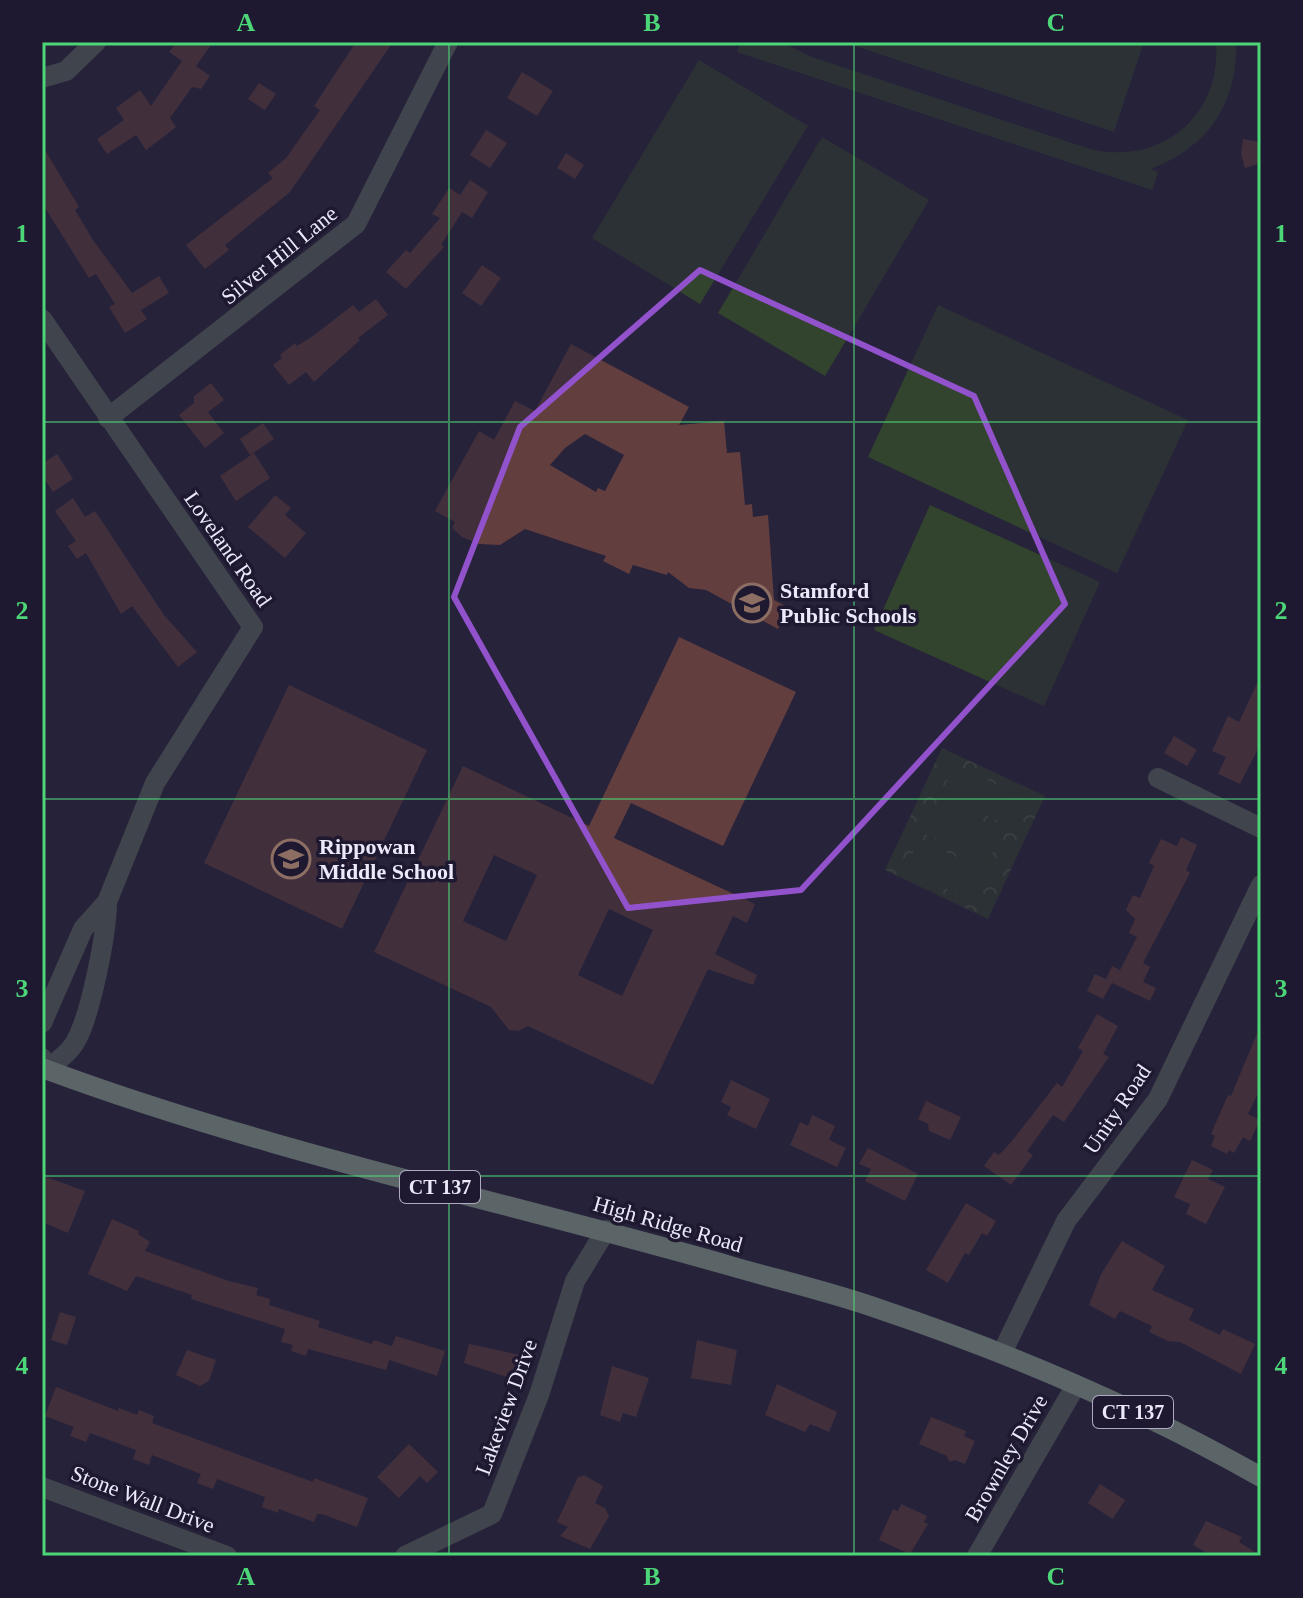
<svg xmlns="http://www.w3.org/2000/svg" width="1303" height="1598" viewBox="0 0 1303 1598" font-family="Georgia,serif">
<defs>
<pattern id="park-crowns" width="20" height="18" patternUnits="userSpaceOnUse" patternTransform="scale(2)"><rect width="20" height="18" fill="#32442d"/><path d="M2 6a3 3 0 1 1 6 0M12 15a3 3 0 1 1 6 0" fill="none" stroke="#505f4c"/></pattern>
</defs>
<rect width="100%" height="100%" fill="#27233b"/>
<path fill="url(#park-crowns)" d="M942,748L1045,796L988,919L885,870Z"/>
<path fill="#32442d" d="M741,42H782L809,56L1090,149C1161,166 1222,116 1216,42H1236C1238,103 1208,147 1151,169L1158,172L1152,190L737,52Z
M843,42H1144L1114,132Z
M699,60L808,126L700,304L592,238Z
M822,137L929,200L825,376L718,313Z
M938,305L1188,420L1117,573L868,457Z
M930,505L1100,582L1044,706L874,630Z
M955,765L1020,796L1006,825L941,794Z
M938,802L1002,832L988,863L923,833Z
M919,840L985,870L971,900L905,870Z"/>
<path fill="#633e3e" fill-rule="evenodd" d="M177,42H213L196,66L210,76L201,89L192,87L170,118L176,127L158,141L146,150L136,135L107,154L97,139L124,120L116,108L140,90L151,106L182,61L169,52Z
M356,42H393L290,192L225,245L229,250L205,269L186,245L273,178L268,173L286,158L320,110L314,106Z
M522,72L553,91L537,116L507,98Z
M259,83L276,94L265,110L248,99Z
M486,130L507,143L490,168L470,155Z
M1243,139L1260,142L1261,163L1245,168L1241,154Z
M42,145L79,207L75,210L93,240L132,293L159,276L169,293L141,310L147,319L125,333L109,307L115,304L96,274L89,278L42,203Z
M566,153L584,165L575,179L557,168Z
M470,180L488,192L472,218L462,212L441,245L444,247L406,289L386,272L406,250L410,253L440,218L432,214L449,188L460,195Z
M482,265L501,278L481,306L462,293Z
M376,299L388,315L358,338L360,340L314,382L306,372L289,385L273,365L282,358L280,355L295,343L297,346L313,336L353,305L359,312Z
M571,344L689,407L679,425L724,421L727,453L740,452L745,505L752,504L753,517L768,515L774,600L789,608L778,629L706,590L689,588L668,572L667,575L633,565L629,574L603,561L606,556L525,529L500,545L479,544L462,537L452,528L455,522L435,511L479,431L494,440L515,401L535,411ZM585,434L624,455L605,491L598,488L596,492L550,465L565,448Z
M211,383L224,400L208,412L224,433L205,448L179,415L194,403V396Z
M263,423L274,439L250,455L240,439Z
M254,453L270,478L236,501L220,476Z
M57,454L73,479L53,492L42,475V464Z
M275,495L291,508L285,515L306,533L285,558L248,527Z
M73,498L85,517L95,511L164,615L197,652L178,667L132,606L121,614L86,553L77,559L68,546L76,541L55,511Z
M679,637L796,692L723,846L631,803L614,838L755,904L747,923L733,916L715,954L757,975L753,985L708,969L653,1085L528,1026L519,1031L509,1030L491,1007L374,952L463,766L589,826ZM494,855L537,875L506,941L463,921ZM609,909L653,930L622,996L578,975Z
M1261,675V743L1240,784L1218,774L1226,757L1212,751L1228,716L1239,722Z
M289,685L427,750L342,929L204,863Z
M1174,736L1197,750L1187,766L1164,753Z
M1181,837L1197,845L1186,870L1190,873L1143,963L1150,967L1143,982L1156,988L1150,1001L1112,983L1103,999L1087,991L1095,974L1106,979L1112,966L1120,970L1137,937L1129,933L1135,919L1126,910L1133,895L1140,898L1154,866L1149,863L1161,839L1177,846Z
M1097,1014L1118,1026L1103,1054L1109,1057L1064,1122L1053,1115L1027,1151L1033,1155L1011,1185L984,1166L994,1152L999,1155L1012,1141L1057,1083L1062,1087L1083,1051L1078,1048Z
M1261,1024V1087L1248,1114L1260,1120L1250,1141L1243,1137L1234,1153L1229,1150L1227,1154L1211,1146L1215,1136L1211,1134L1228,1095L1231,1096Z
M731,1080L770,1099L756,1129L727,1115L731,1107L721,1102Z
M926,1101L961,1117L950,1140L929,1131L928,1124L918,1119Z
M812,1115L835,1126L829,1140L846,1148L837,1167L790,1145L800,1122L808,1126Z
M868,1148L918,1174L905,1201L865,1181L871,1169L859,1164Z
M1192,1160L1213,1170L1208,1179L1225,1187L1206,1224L1186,1214L1190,1204L1174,1197Z
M46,1177L85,1191L68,1233L42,1222V1186Z
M966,1203L996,1221L987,1236L982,1233L969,1255L965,1253L948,1283L926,1270Z
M112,1219L139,1231L138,1234L150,1242L145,1251L229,1281L258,1288L256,1295L270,1299L269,1305L320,1321L318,1327L372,1344L374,1340L392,1346L396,1336L445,1351L437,1376L389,1360L386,1370L308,1349L306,1356L291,1351L293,1345L281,1342L285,1329L191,1299L192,1295L136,1276L127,1291L88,1274Z
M1122,1241L1165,1266L1152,1290L1194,1309L1189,1320L1220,1335L1223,1329L1255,1344L1241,1374L1180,1342L1168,1341L1149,1332L1152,1326L1120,1311L1115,1319L1089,1305L1101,1274Z
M60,1312L76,1317L67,1345L51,1340Z
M697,1340L737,1350L731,1385L691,1378Z
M469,1344L520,1355L513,1379L464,1363Z
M187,1350L216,1360L209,1381L200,1386L176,1375Z
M612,1366L649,1378L636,1417L623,1413L620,1422L600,1415Z
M777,1384L837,1412L829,1432L810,1424L805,1432L765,1415Z
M56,1387L118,1411L119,1408L137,1415L139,1410L154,1416L152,1423L313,1482L314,1478L368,1498L357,1527L322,1514H317L314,1522L279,1509L278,1513L262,1507L265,1497L217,1479L213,1489L197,1483L201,1474L152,1455L149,1465L133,1459L136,1450L90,1433L86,1442L70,1436L74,1427L45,1416Z
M931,1417L966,1431L964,1436L975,1441L965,1464L955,1460L949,1462L947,1456L919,1444Z
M409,1444L438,1472L427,1483L420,1476L399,1498L377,1477Z
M584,1475L603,1486L595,1503L605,1508L609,1516L590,1549L560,1536L568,1527L557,1522L578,1477Z
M1100,1484L1125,1500L1113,1519L1088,1503Z
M901,1504L927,1516L924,1522L928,1524L910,1554L879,1540L893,1509L898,1511Z
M1206,1521L1242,1537L1239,1542L1261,1556H1212L1193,1545Z"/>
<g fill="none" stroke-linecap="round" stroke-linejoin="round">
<path stroke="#616e63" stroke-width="20" d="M42,78L66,71L96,42
M42,319L253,627L155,783L107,902L83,929L42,1023
M108,418L356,224L448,42
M1158,778L1261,828
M42,1058L46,1070C56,1062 67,1055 74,1044C90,1020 107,932 107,902
M1002,1353L1066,1221L1158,1099L1261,885
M42,1487L227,1556
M405,1556L492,1514L539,1395L575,1281L606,1230
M977,1556L1076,1385"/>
<path stroke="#9bb59e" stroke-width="20" d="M42,1068C265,1151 499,1200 727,1265C778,1280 832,1292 882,1310C1013,1354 1141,1409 1261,1477"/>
</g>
<path d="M0 0H1303V1598H0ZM700,270L974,396L1065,604L801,890L628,908L454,597L520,427Z" fill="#27233b" fill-opacity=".55" fill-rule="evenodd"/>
<path fill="none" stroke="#9152cb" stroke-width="6" stroke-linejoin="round" d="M700,270L974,396L1065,604L801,890L628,908L454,597L520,427Z"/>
<path fill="none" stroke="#4cd677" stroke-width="2" stroke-opacity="0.55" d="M449,42V1556M854,42V1556M42,422H1261M42,799H1261M42,1176H1261"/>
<defs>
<symbol id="school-ring" viewBox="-11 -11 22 22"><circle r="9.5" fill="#1e1931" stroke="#8d6e63" stroke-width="1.5"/><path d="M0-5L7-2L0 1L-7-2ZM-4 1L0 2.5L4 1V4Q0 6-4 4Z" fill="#8d6e63"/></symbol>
</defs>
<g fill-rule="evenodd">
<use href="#school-ring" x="730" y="581" width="44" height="44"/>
<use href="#school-ring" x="269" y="837" width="44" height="44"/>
</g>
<g text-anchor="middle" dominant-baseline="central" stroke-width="7" stroke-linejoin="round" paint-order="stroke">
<g fill="#1e1931" stroke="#aeabbe" stroke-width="2">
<rect x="400" y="1171" width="80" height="32" rx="6"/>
<rect x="1093" y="1396" width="80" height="32" rx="6"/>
</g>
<g font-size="20" font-weight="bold" fill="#ebe9fa">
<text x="440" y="1187">CT 137</text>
<text x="1133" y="1412">CT 137</text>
</g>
<g font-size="22" fill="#ebe9fa" stroke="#1e1931">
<text transform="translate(279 255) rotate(-39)">Silver Hill Lane</text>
<text transform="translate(228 549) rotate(55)">Loveland Road</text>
<text transform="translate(1117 1109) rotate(-56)">Unity Road</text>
<text transform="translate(668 1224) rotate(16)">High Ridge Road</text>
<text transform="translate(506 1407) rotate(-70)">Lakeview Drive</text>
<text transform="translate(1006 1458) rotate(-60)">Brownley Drive</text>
<text transform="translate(143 1499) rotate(21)">Stone Wall Drive</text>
</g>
<g font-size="22" font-weight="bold" fill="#ebe9fa" stroke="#1e1931" text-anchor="start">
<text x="780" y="590">Stamford<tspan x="780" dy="25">Public Schools</tspan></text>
<text x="319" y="846">Rippowan<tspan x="319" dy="25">Middle School</tspan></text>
</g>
</g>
<rect width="1303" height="1598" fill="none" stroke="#1e1931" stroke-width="88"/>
<rect x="44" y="44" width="1215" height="1510" fill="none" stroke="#4cd677" stroke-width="3"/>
<g font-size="26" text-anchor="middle" font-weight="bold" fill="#4cd677">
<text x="246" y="31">A</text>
<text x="652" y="31">B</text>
<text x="1056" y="31">C</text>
<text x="22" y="242">1</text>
<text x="1281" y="242">1</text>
<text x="22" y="619">2</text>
<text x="1281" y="619">2</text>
<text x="22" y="997">3</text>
<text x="1281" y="997">3</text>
<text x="22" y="1374">4</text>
<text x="1281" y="1374">4</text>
<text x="246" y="1585">A</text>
<text x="652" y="1585">B</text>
<text x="1056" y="1585">C</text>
</g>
</svg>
